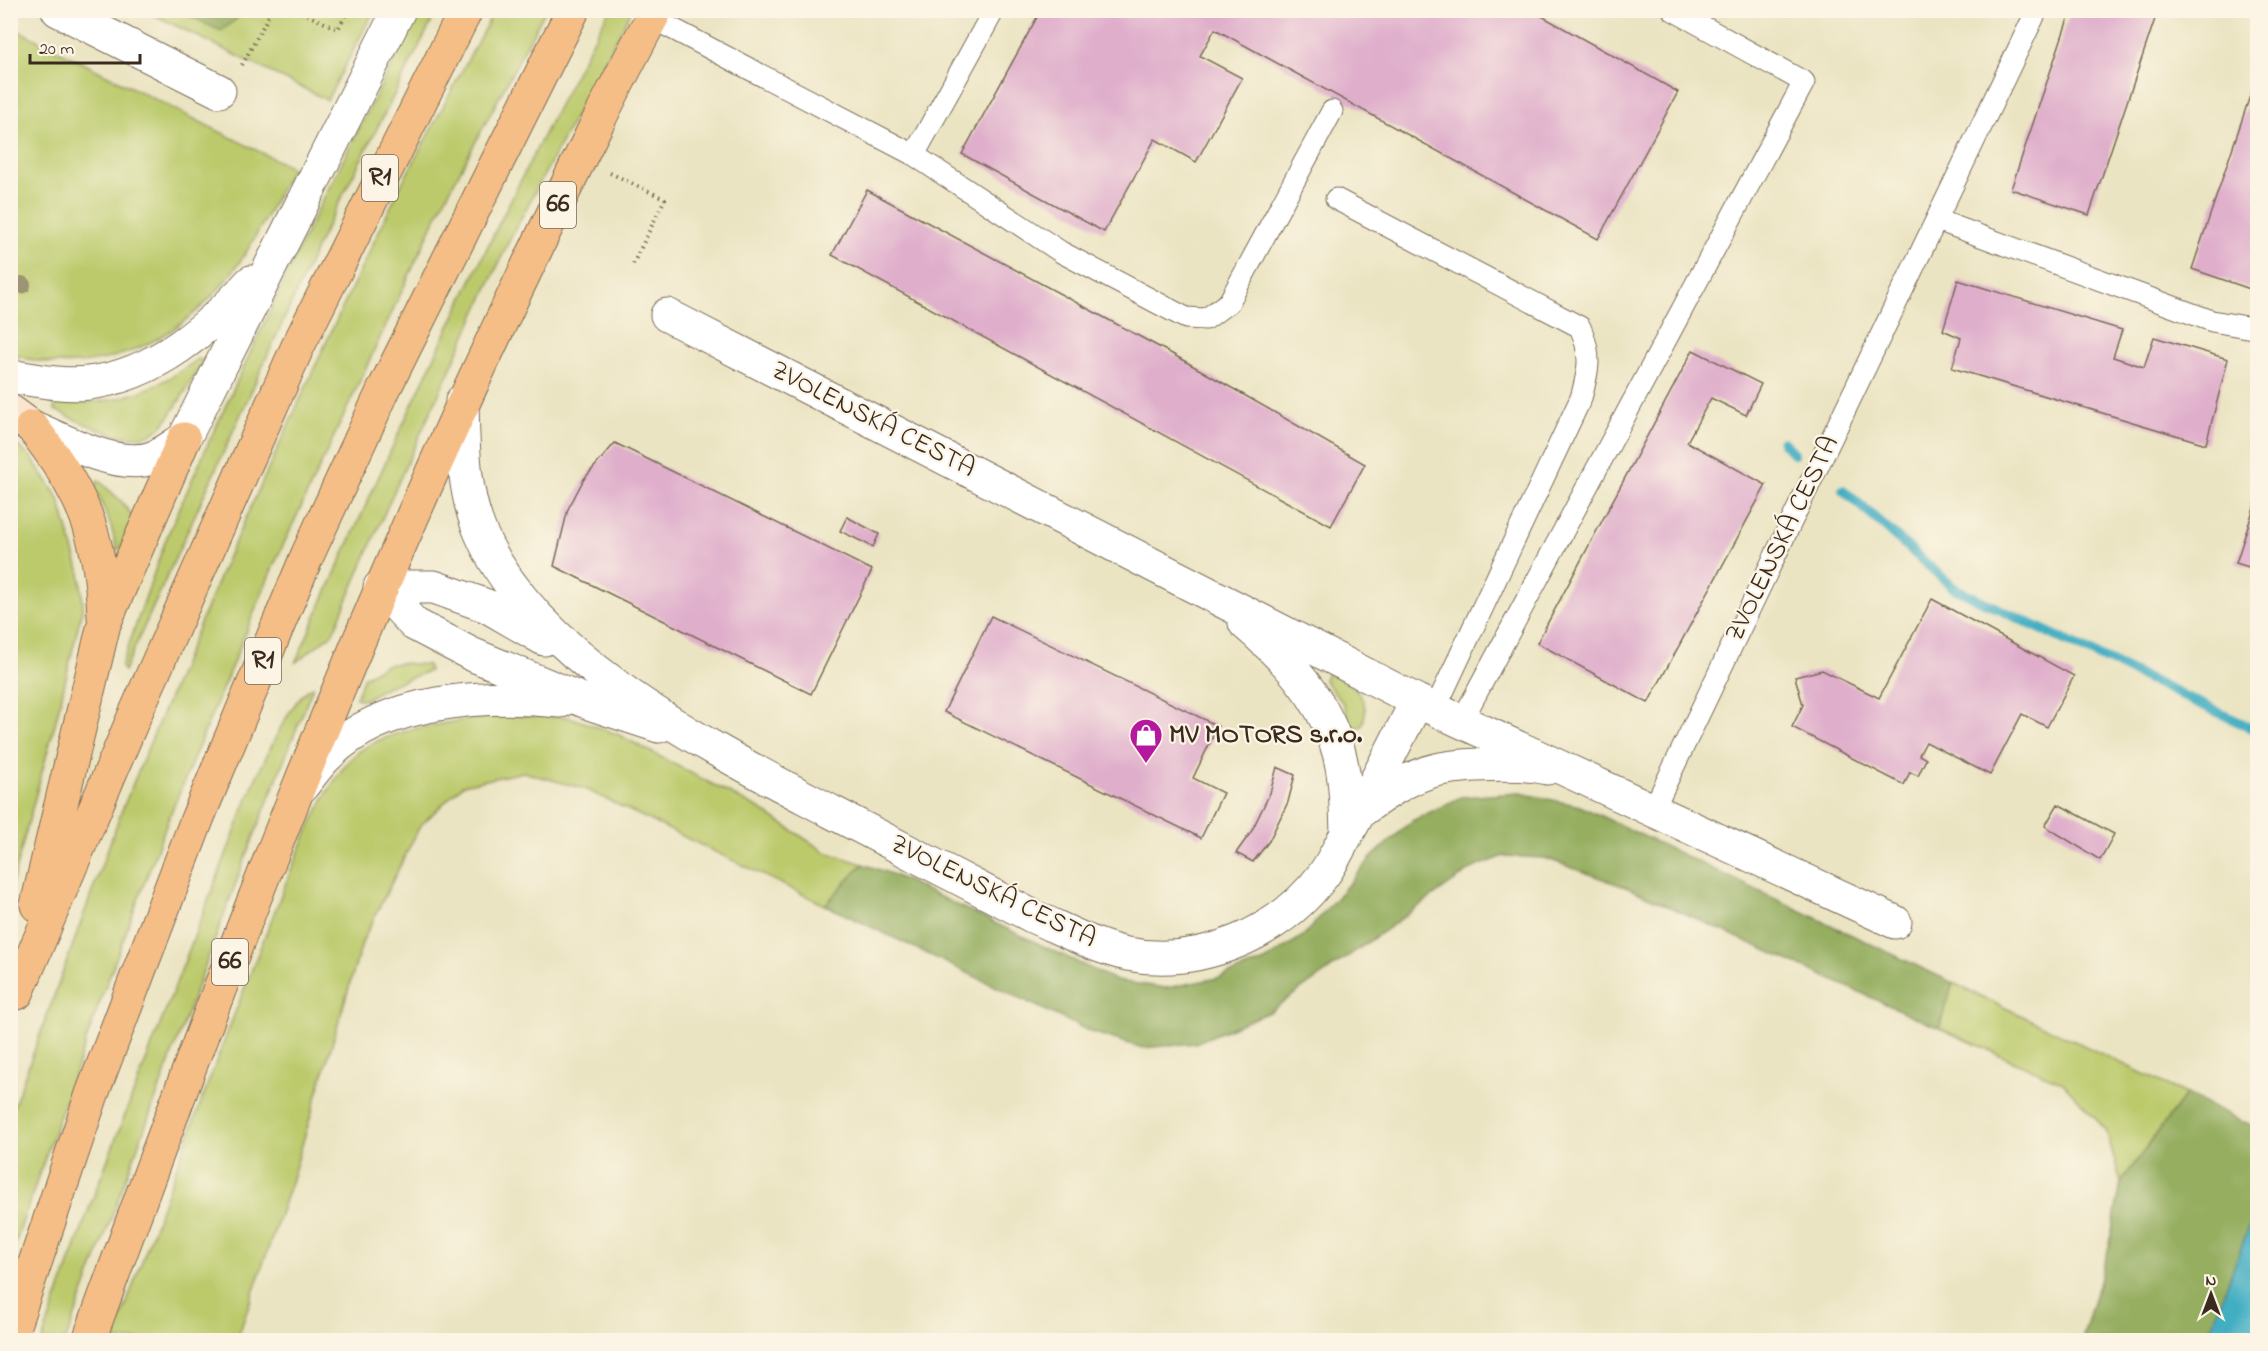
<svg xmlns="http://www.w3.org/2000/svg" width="2268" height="1351" viewBox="0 0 2268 1351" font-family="'Indie Flower',sans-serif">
<rect width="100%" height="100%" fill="#fcf5e5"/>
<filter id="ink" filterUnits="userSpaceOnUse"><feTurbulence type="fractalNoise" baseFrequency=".0167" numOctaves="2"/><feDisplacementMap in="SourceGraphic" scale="12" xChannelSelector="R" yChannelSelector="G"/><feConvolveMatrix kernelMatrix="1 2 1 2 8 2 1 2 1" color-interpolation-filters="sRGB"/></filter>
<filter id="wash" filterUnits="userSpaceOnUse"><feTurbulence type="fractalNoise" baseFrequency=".008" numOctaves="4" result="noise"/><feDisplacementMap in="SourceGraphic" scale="24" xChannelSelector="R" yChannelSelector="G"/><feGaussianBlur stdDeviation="1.35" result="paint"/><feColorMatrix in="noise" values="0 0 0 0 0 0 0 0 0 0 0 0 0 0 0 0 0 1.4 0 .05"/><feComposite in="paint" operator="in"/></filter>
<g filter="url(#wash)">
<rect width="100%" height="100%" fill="#ebe4c2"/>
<path fill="#bcca6c" stroke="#7c7a45" stroke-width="1.5" d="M146,11H374L327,100Z
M419,11H437L320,240L124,671L121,667L166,539L207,446L307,231Z
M494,11H545L442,205L272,569L168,820L99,1004L11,1255V1114L122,810L227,559L329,336L401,185Z
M609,11H631L510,239L391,498L333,633L295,663C393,442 494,223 609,11Z
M11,27L292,168C275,199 259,234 239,263C187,338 100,384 11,354Z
M198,359L202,360L201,365C190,382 173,415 160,428C135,452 80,422 55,410L54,403C68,401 82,403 96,402C135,398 167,382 198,359Z
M11,440L31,457L59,499L80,573L83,606L56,720L11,887Z
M98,480L121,501L134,518L121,547L117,550L111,526L95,488Z
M401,663L428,665L429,671L386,687L364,700L356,698L364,677L385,665Z
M1330,673C1353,685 1373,697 1362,726L1357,728L1351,725L1343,703L1324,680L1326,674Z
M313,687L241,869L66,1340H42L94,1195L253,785C263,764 293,693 313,687Z
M497,716L569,717L617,734L761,810L825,852L863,864L825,905L585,789L523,772L463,785L420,826L363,940L291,1182L237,1340H113C165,1198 217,1056 273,916C290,873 322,785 355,755C383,728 460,721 497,716Z
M1953,983L2186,1094L2121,1182L2106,1130L2063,1083L1939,1028Z"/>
<path fill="#95ae60" stroke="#686c3f" stroke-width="1.5" d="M179,11L247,10V11L221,31Z
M1520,793L1580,806L1953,983L1939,1028L1628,888L1545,858L1504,856L1473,868L1269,1012L1195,1043L1143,1048L1091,1032L825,905L863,864L894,875L1117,981L1166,988L1218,978L1265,961L1304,935L1373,856L1412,821L1461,797Z
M2186,1094L2257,1128V1206L2207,1340H2082L2109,1247L2121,1182Z"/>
<path fill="#43aec2" stroke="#3f6c70" stroke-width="1.5" d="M2257,1206V1340H2206Z"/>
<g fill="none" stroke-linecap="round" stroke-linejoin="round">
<path stroke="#43aec2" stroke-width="10" d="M1783,442L1794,454
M1843,490L1954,588L2258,731"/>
</g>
<g id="blocks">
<path fill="#dfaecb" d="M1041,10H1531L1678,92L1598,239L1215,29L1200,56L1242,78L1196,162L1155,139L1104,232L962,154Z
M2071,10H2158L2089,215L2011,189Z
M2258,72V285L2256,291L2192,269Z
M867,190L1174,355L1365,464L1331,526L832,255Z
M1958,280L2122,330L2113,357L2144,367L2154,337L2228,359L2206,444L1952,368L1961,338L1943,330Z
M1693,350L1761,384L1746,415L1711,398L1687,442L1766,485L1648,703L1537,643Z
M615,443L872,570L811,694L554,566L568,509L584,479Z
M2257,498H2258V570L2236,563Z
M847,517L879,534L873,547L840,531Z
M1932,599L2074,676L2047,727L2022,714L1990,775L1926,742L1919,755L1926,759L1918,776L1910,772L1904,785L1792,727L1803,705L1795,677L1822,670L1879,698Z
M991,616L1218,726L1193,778L1223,793L1201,838L944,712Z
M1277,767L1295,775L1288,802L1269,841L1253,862L1236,853L1251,832L1270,793Z
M2058,804L2114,834L2100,860L2045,826Z"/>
</g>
</g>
<g filter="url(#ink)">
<use href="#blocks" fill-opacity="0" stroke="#796b57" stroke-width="1.5"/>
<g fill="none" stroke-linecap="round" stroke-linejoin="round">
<defs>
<path id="lane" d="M652,18L914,155L994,10
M914,155L1061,252L1186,318L1206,319L1229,302L1332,111
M1336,199L1580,327C1592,355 1589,369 1581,398L1435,709
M1937,220L2212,321L2258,329
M1461,722L1804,82L1673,10
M1652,812L2037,10"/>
<path id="street" d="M58,10L219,91
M667,315L1417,701L1895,922
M10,376C36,380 63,386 89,383C155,375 208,329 251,282
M462,401C463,444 463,491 480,531C534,661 713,749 832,812C899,847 967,882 1034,917C1064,930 1095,947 1127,954C1200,968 1280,934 1324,874C1333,862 1339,847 1347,834C1372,791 1394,746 1417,701
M32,427C63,440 118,470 152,458C163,454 174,445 184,439L399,10
M380,587L414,624L471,654L592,704L659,726
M380,587H434L487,606L544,639
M1245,623C1283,656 1320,694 1336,743C1346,772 1346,804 1347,834
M302,786C311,775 319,763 329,754C385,698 487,694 561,701
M1362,810C1383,795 1410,776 1436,770C1461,764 1523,762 1547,768"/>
<path id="secondary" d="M10,411L32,427"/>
<path id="primary" d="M89,1340C223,971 363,604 535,251C574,170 613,89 656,10"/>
<path id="highway" d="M32,427C82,491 101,534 104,617
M37,905L104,624L184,439
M17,993L136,712L298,346L466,10
M10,1337L92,1094L198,817L307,556L384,389L573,10"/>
</defs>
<use href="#lane" stroke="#796b57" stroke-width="23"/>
<use href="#street" stroke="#796b57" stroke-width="35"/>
<use href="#secondary" stroke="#796b57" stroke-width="35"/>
<use href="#primary" stroke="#796b57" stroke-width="35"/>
<use href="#highway" stroke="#796b57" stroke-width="35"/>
<path stroke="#796b57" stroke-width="4" stroke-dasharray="1.5 4.5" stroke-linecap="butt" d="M296,10L338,29L349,10
M242,65L272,10
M610,173L665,199L631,268"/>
<use href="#lane" stroke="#fff" stroke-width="21"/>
<use href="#street" stroke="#fff" stroke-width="33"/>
<use href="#secondary" stroke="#fbe5cf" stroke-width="33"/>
<use href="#primary" stroke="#f6be87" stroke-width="33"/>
<use href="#highway" stroke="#f6be87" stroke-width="33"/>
</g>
<circle fill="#9c9473" cx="22" cy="285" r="9"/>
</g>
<defs>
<symbol id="shop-pin" viewBox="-11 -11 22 30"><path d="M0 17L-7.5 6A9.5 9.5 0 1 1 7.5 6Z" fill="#b5179e" stroke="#fcf5e5"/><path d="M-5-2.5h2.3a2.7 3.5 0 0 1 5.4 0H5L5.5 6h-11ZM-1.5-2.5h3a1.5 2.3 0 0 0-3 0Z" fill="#fff"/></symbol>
</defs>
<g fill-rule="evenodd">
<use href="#shop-pin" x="1127" y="716" width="38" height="52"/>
</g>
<g text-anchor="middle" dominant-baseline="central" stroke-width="4.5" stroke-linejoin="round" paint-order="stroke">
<g fill="#fcf5e5" stroke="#75675a" stroke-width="1.5">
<rect x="362" y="155" width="36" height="46" rx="4.5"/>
<rect x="540" y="182" width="36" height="46" rx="4.5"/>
<rect x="245" y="638" width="36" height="46" rx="4.5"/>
<rect x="212" y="939" width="36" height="46" rx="4.5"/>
</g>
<g font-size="26" font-weight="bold" fill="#3b2a1e">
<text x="380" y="178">R1</text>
<text x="558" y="205">66</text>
<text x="263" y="661">R1</text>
<text x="230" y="962">66</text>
</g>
<g font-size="27" fill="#3b2a1e" stroke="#fcf5e5">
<text transform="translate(873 420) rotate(27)">ZVOLENSKÁ CESTA</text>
<text transform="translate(1783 539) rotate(-64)">ZVOLENSKÁ CESTA</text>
<text transform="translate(993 892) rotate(26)">ZVOLENSKÁ CESTA</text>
</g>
<g font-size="27" font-weight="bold" fill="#3b2a1e" stroke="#fcf5e5" text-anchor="start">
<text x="1169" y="735">MV MOTORS s.r.o.</text>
</g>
</g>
<rect width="2268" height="1351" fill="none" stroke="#fcf5e5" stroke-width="36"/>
<g transform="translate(2211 1294)" stroke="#fcf5e5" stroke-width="4.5" paint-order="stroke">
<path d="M0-4.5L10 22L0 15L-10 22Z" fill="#3b2a1e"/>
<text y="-9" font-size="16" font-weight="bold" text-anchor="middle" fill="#3b2a1e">N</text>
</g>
<path d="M30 54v9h110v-9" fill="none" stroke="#3b2a1e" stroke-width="3"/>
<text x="39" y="54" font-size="18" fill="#3b2a1e" stroke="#fcf5e5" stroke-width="4.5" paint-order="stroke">20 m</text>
</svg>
